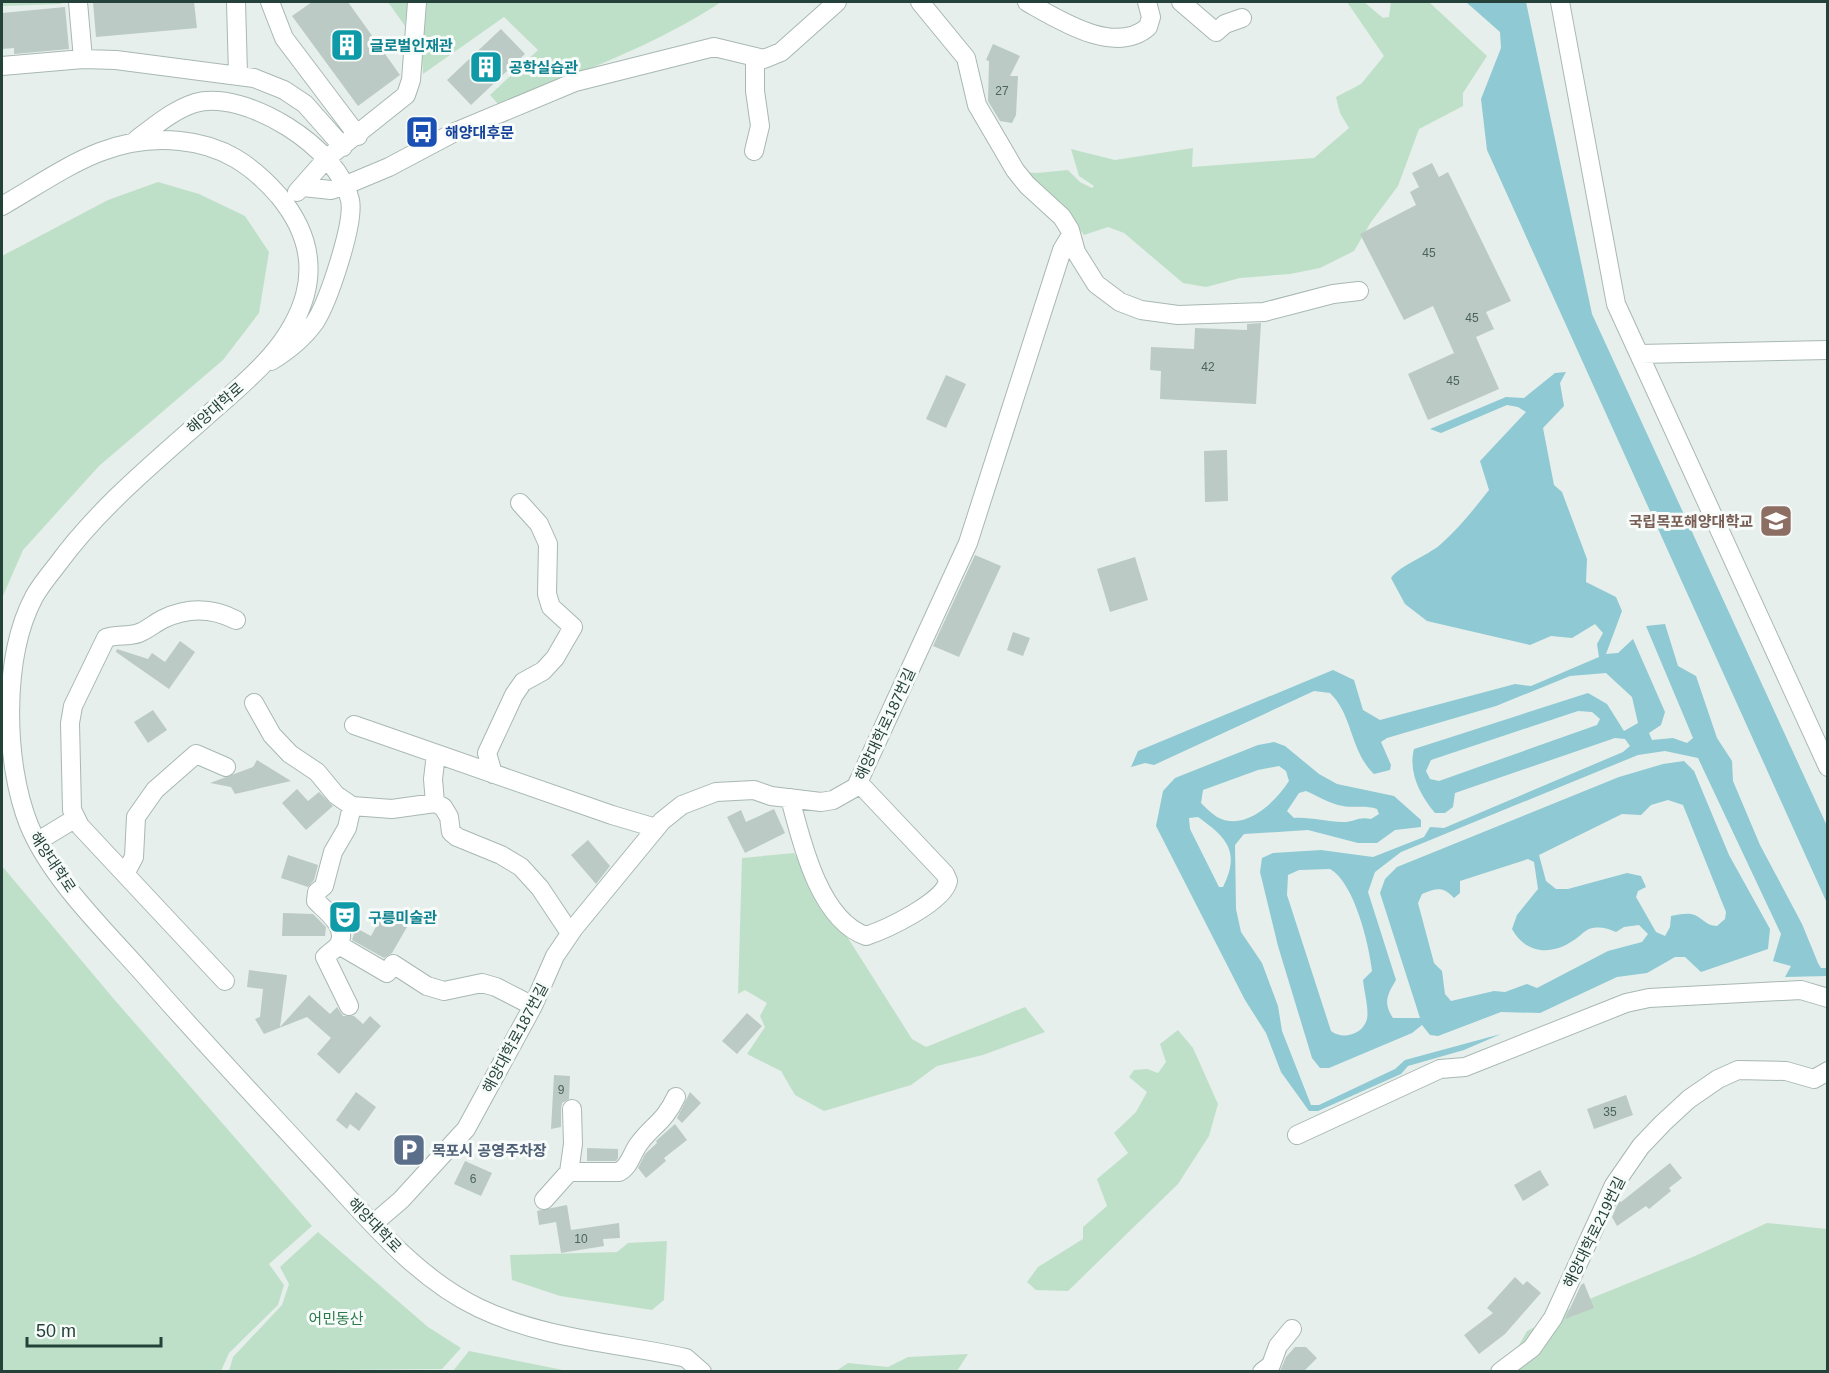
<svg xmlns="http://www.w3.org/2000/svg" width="1829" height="1373" viewBox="0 0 1829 1373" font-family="Helvetica,'Noto Sans KR',sans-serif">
<rect width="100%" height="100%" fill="#e6efeb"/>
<path fill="#bfe0c8" d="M2,2H61V4L2,6Z
M388,2H408L405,26Z
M425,2H721C653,47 574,75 498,104L490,95L538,50L504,17L423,74L421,39Z
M1347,2H1364L1383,18L1389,17L1391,2H1429L1487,56L1463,93V106L1419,129L1398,186L1371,222L1354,251L1320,268L1290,274L1240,278L1206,287L1183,283L1124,233L1108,227L1084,235L1073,220L1021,172L1037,173L1068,170L1080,182L1092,188L1094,186L1079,176L1071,149L1115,160L1193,148L1192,167L1314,158L1349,128L1340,113L1336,97L1361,84L1384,56Z
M158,182L199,194L245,216L269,252L259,313L223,360L99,466L23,550L2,598V256L108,200Z
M794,853L912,1039L926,1047L1025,1007L1045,1032L983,1055L937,1066L911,1085L824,1111L795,1095L781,1071L747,1054L765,1027L760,1016L767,1003L745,990L738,994L742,858Z
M2,866L113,998L312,1226L269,1264L284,1285L278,1305L229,1353L221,1371H2Z
M1178,1030L1193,1048L1218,1104L1209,1136L1178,1184L1068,1291L1036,1290L1027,1282L1038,1267L1083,1239V1227L1107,1206L1097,1179L1128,1153L1114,1133L1136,1112L1147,1092L1129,1077L1134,1070L1147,1069L1158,1073L1166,1062L1160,1044Z
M1767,1223L1827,1229V1371L1513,1372L1523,1363L1518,1347L1527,1331L1587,1300L1695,1256Z
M318,1232L428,1327L461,1348L442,1369L229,1371L233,1357L282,1305L289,1284L280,1267Z
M667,1241L664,1300L652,1310L560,1296L512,1280L510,1255L617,1252L628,1243Z
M469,1351L568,1371H453Z
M968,1354L957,1371H836L848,1363L888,1367L908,1357Z"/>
<path fill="#8ec9d4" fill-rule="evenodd" d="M1466,2H1526L1592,314L1827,826V903L1487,150L1481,99L1501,48L1500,32Z
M1566,372L1560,383L1564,406L1543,428L1554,485L1562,492L1587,559L1586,582L1616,597L1622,611L1606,654L1618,653L1633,639L1665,712L1661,725L1649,733L1652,740L1673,738L1687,743L1693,738L1646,626L1665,624L1678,666L1696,676L1717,738L1732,761L1733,781L1760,845L1802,924L1818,963L1821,968H1827V976L1785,977L1791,966L1773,961L1781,934L1698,758L1665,751L1638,755L1401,852L1375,872L1368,892L1396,980C1387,995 1383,1003 1393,1018H1420L1380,893L1385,879L1397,867L1619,777L1663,764L1684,761L1694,771L1729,855L1770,929L1768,949L1701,972L1685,957H1675L1647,973L1617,977L1540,1013L1501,1012L1438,1036L1430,1035L1422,1025L1412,1033L1329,1068H1320L1312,1058L1278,946L1260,872L1262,858L1273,853L1321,850L1373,857L1424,837L1430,827L1444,828L1623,752L1630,746L1625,739L1615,738L1455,793L1453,807L1445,813H1435C1420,795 1408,772 1414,749L1588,693L1607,704L1624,731L1638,723L1632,697L1606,673L1570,676L1496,706L1387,738L1381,742L1391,765L1390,770L1374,774C1350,751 1353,715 1330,693L1314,691L1154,765L1145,763L1131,767L1138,751L1333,670L1354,680L1363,710L1380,720L1515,684L1531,686L1599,657L1597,644L1603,633L1595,624L1572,638L1551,636L1530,645L1427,621L1405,604L1391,578C1400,565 1426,557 1441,544C1459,528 1474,509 1489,490L1480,461L1526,412L1518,407L1507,405L1441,433L1430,429L1506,397L1524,398L1555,373ZM1578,711L1592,712L1600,719L1597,725L1439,781L1430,779L1426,771L1431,760ZM1668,800L1683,805L1726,912L1725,919L1717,926C1705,926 1702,916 1691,914C1685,913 1677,915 1671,916L1670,927L1665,936L1656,932L1636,897L1638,891L1646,887L1641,876L1627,873L1568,889H1556L1546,881L1539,855L1622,814L1641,815L1651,805ZM1528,859L1534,862L1538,889L1517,915L1512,929C1526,954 1551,956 1574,940C1579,937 1584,931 1589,929C1599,926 1607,928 1616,932L1624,927L1639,925L1648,934L1642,942L1608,951L1537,988L1527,984L1505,992L1494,991L1451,1001L1445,994L1442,971L1434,963L1418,903L1422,894C1437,888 1443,886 1454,898L1460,893V881ZM1330,869C1354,882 1369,944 1372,971L1363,980C1364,991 1369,1008 1367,1019C1363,1035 1342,1040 1331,1031L1287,895L1288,875L1299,870Z
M1274,742L1285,746L1319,774L1337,784L1394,796L1421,820V827L1395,830L1377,843H1358L1308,830L1244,834L1235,845L1236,909L1241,932L1262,963L1278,1006L1282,1031L1311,1105H1319L1395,1069L1405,1060L1501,1034L1464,1050L1408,1066L1401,1074L1318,1111H1309L1281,1072L1266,1033L1245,1000L1156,826L1163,791L1175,778L1258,745ZM1279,766L1286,771L1289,781C1276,801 1247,831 1219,818C1213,815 1206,808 1201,803L1203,790L1258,770ZM1306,791C1318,796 1330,804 1343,806C1354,808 1367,805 1377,809L1379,814L1371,819C1359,816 1354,822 1343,822C1326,822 1311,817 1294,818L1287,811L1299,793ZM1198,817C1226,837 1241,851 1223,887H1219L1190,829L1189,818Z"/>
<path fill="#bbcac4" d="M93,2H194L197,28L96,37Z
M312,2H348L400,75L358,106L292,16Z
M65,7L69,49L14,54V48L2,49V13Z
M501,29L525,54L471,105L447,80Z
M993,44L1020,56L1010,76H1018L1016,115L1012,123L1000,121L988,101L989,61L986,60Z
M1432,163L1439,177L1448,172L1511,301L1486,312L1494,329L1476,337L1499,389L1428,420L1408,374L1454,353L1433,306L1404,320L1360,234L1416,205L1410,192L1419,187L1412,173Z
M1261,323L1256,404L1160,399L1161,371L1150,370L1151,347L1194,349L1195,328L1247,330V324Z
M946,375L966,384L946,428L926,419Z
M1227,450L1228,501L1205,502L1204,451Z
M975,555L1001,566L959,657L933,646Z
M1135,557L1148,600L1110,612L1097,569Z
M1013,632L1030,638L1023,656L1007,650Z
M180,641L195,652L169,689L116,652L117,649L148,659L152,653L165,662Z
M153,710L167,730L148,743L134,722Z
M257,760L291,781L235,794L231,787L210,783L253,767Z
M297,789L308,801L319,792L333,806L306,830L282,803Z
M774,809L785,833L745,853L727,817L741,810L746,822Z
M588,840L610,866L596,884L571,855Z
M288,855L318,865L314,880L308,887L281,878Z
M283,913L313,914L326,927L325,936H282Z
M383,914L407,927L392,953L384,958L352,940L356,928L371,936Z
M249,970L287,975L280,1027L309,995L330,1014L337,1007L343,1016H354L363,1024L370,1016L381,1026L339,1074L317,1054L331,1038L307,1017L264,1034L255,1019L260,1017L263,989L247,987Z
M747,1013L762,1026L737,1054L722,1041Z
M554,1075L570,1076L569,1099L562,1103L561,1109V1127L551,1129Z
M356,1092L376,1107L359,1131L350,1124L347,1129L336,1120Z
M690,1092L701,1103L682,1123L677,1118Z
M1626,1095L1633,1115L1594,1129L1587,1109Z
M675,1124L687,1140L664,1158L666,1161L646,1178L638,1168L645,1154L657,1143L656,1141Z
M587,1148L618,1149V1158L616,1161H587Z
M465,1161L492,1173L481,1196L454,1184Z
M1670,1163L1682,1178L1669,1188L1671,1191L1649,1209L1646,1206L1617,1226L1612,1217L1619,1201L1621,1202Z
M1540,1170L1549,1185L1523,1201L1514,1185Z
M567,1205L571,1230L619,1223L620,1238L603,1239L604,1246L561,1253L556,1222L539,1225L537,1211Z
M1515,1277L1523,1285L1527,1281L1541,1293L1505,1334L1479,1354L1464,1335L1493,1313L1487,1308Z
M1584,1283L1594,1308L1565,1319L1581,1285Z
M1295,1347H1306L1317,1358L1304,1371H1280L1286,1357Z"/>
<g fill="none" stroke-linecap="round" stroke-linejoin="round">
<defs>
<path id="minor" d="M78,2L83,59
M236,2L238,74
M270,2L284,38L358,136
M920,2L966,58L977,105L1015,170L1027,185L1062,217L1070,230L1076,252L1096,284L1120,302L1141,310L1178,315L1264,312L1333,294L1359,291
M1027,2C1059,20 1115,56 1148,27L1151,17L1147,2
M1181,2L1216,32L1225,24L1242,18
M1560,2L1616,304L1828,767
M2,66L83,59L116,60L254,78L284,90L305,104L343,147
M137,139C155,126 173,110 195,103C246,89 339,148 350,200C355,223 328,302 315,322C303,339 289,350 271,361
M754,151L760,126L755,91V58
M303,187L331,190L346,185L389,167L455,132L575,82L714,47L764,59L781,52L837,2
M297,192L327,158L406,95L411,80L417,2
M2,206C61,172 109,133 180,141C223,145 252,165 279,196C303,225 315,258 305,295C290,350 241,385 201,421C150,466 97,510 57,565C49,575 40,586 34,597C2,657 4,763 29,825C52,881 109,934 148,979C204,1043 262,1104 319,1166C367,1217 414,1277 479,1308C544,1339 617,1343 686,1358L702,1372
M1639,354L1828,350
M254,703L272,735L290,754L317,772L336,795L352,806L392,809L435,803L443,807L449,817L451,832L457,837L501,855L521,867L540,888L570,933
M354,725L612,815L656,828
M493,774L487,753L514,695L523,682L543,671L555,658L573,627L551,607L547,594L548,544L539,524L520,503
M790,798C801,840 819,920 866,936C887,929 944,902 948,881L945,874L858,782
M435,803L433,779L436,754
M38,841L76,818
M125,874L134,857L136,817L155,790L196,754L226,767
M339,945L387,973L393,964L427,986L444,991L482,983L496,987L533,1006
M225,981L80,826L72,810L70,723L73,706L106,638C117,634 128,637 139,633C147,630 155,623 163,619C188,607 213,608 236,620
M349,1006L325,957C329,953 337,948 339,944C348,927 326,911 316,901L317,892L324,886L333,852L347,828L352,806
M1297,1135L1440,1069L1465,1067L1626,1003L1649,998L1801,990L1828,998
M569,1172L573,1144L572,1109
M544,1200L569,1172H619C630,1166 631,1155 638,1145C651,1126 664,1123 676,1097
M373,1224L401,1200L466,1129L533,1006L555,956L574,928L662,821L682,805L716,792L754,790L771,796L821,802L833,800L856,787L968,543L1062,250L1071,235
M1262,1372L1271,1365L1278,1346L1292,1329
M1500,1372L1532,1348L1553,1318L1614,1185L1641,1146L1663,1123L1689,1099L1718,1079L1738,1070L1786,1071L1814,1079L1828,1071"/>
</defs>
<use href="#minor" stroke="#a8b8b2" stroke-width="20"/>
<use href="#minor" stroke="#fff" stroke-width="18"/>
</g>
<defs>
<symbol id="building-square" viewBox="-11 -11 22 22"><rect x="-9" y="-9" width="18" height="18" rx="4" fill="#0f9aa8" stroke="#f7fbf9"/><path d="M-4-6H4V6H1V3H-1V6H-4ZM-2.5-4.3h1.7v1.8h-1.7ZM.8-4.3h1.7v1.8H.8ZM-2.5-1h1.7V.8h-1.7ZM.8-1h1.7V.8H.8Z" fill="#fff"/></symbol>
<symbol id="bus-square" viewBox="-11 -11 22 22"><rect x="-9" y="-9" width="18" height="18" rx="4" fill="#1a4fb4" stroke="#f7fbf9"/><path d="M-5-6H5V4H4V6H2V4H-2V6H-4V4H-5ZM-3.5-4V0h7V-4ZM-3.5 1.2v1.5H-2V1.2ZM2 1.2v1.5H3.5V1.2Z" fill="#fff"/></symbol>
<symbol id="university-square" viewBox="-11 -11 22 22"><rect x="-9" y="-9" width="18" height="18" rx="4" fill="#8d6e63" stroke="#f7fbf9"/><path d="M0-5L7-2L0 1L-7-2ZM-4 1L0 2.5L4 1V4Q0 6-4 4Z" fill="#fff"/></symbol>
<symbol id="theatre-square" viewBox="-11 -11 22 22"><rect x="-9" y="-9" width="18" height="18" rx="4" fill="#0f9aa8" stroke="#f7fbf9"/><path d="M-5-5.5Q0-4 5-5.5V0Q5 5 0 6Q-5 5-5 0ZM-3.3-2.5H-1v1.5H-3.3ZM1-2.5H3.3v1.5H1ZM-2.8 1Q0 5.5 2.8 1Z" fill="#fff"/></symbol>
<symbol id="parking-square" viewBox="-11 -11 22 22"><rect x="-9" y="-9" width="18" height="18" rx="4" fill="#5c6f8a" stroke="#f7fbf9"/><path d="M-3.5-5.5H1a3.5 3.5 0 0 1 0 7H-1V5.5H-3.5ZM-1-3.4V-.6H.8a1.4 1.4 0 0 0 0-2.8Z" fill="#fff"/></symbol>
</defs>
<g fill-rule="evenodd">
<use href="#building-square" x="328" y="26" width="38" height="38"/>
<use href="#building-square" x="467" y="48" width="38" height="38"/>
<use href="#bus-square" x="403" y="113" width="38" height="38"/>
<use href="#university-square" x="1757" y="502" width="38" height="38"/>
<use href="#theatre-square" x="326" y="898" width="38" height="38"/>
<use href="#parking-square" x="390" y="1131" width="38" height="38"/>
</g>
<g text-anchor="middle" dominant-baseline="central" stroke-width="6" stroke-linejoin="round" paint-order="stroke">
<g font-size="12" fill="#4a645c">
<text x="1002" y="91">27</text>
<text x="1429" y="253">45</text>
<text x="1472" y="318">45</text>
<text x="1208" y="367">42</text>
<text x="1453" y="381">45</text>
<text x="561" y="1090">9</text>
<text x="1610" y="1112">35</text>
<text x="473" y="1179">6</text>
<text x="581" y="1239">10</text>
</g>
<g font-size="15" font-weight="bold" fill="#0d838f" stroke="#f7fbf9" text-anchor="start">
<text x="370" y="45">글로벌인재관</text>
<text x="509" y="67">공학실습관</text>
<text x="368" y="917">구릉미술관</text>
</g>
<g font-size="15" font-weight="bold" fill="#164399" stroke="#f7fbf9" text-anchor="start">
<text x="445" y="132">해양대후문</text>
</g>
<g font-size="15" fill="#24423a" stroke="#f7fbf9">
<text transform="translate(215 408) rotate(-41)">해양대학로</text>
<text transform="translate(885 724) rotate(-65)">해양대학로187번길</text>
<text transform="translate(53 862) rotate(56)">해양대학로</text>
<text transform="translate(515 1038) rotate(-62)">해양대학로187번길</text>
<text transform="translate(375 1225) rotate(46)">해양대학로</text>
<text transform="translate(1594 1232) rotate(-64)">해양대학로219번길</text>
</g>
<g font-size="15" font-weight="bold" fill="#785e54" stroke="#f7fbf9" text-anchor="end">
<text x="1753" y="521">국립목포해양대학교</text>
</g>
<g font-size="15" font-weight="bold" fill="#4e5e75" stroke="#f7fbf9" text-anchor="start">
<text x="432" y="1150">목포시 공영주차장</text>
</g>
<g font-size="15" fill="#2d7a4b" stroke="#f7fbf9">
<text x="336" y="1318">어민동산</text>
</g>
</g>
<rect width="1829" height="1373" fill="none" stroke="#24423a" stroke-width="6"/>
<path d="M27 1337v9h134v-9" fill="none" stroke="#24423a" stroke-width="3"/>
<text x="36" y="1337" font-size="18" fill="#24423a" stroke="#f7fbf9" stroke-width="4.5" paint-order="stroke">50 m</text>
</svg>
